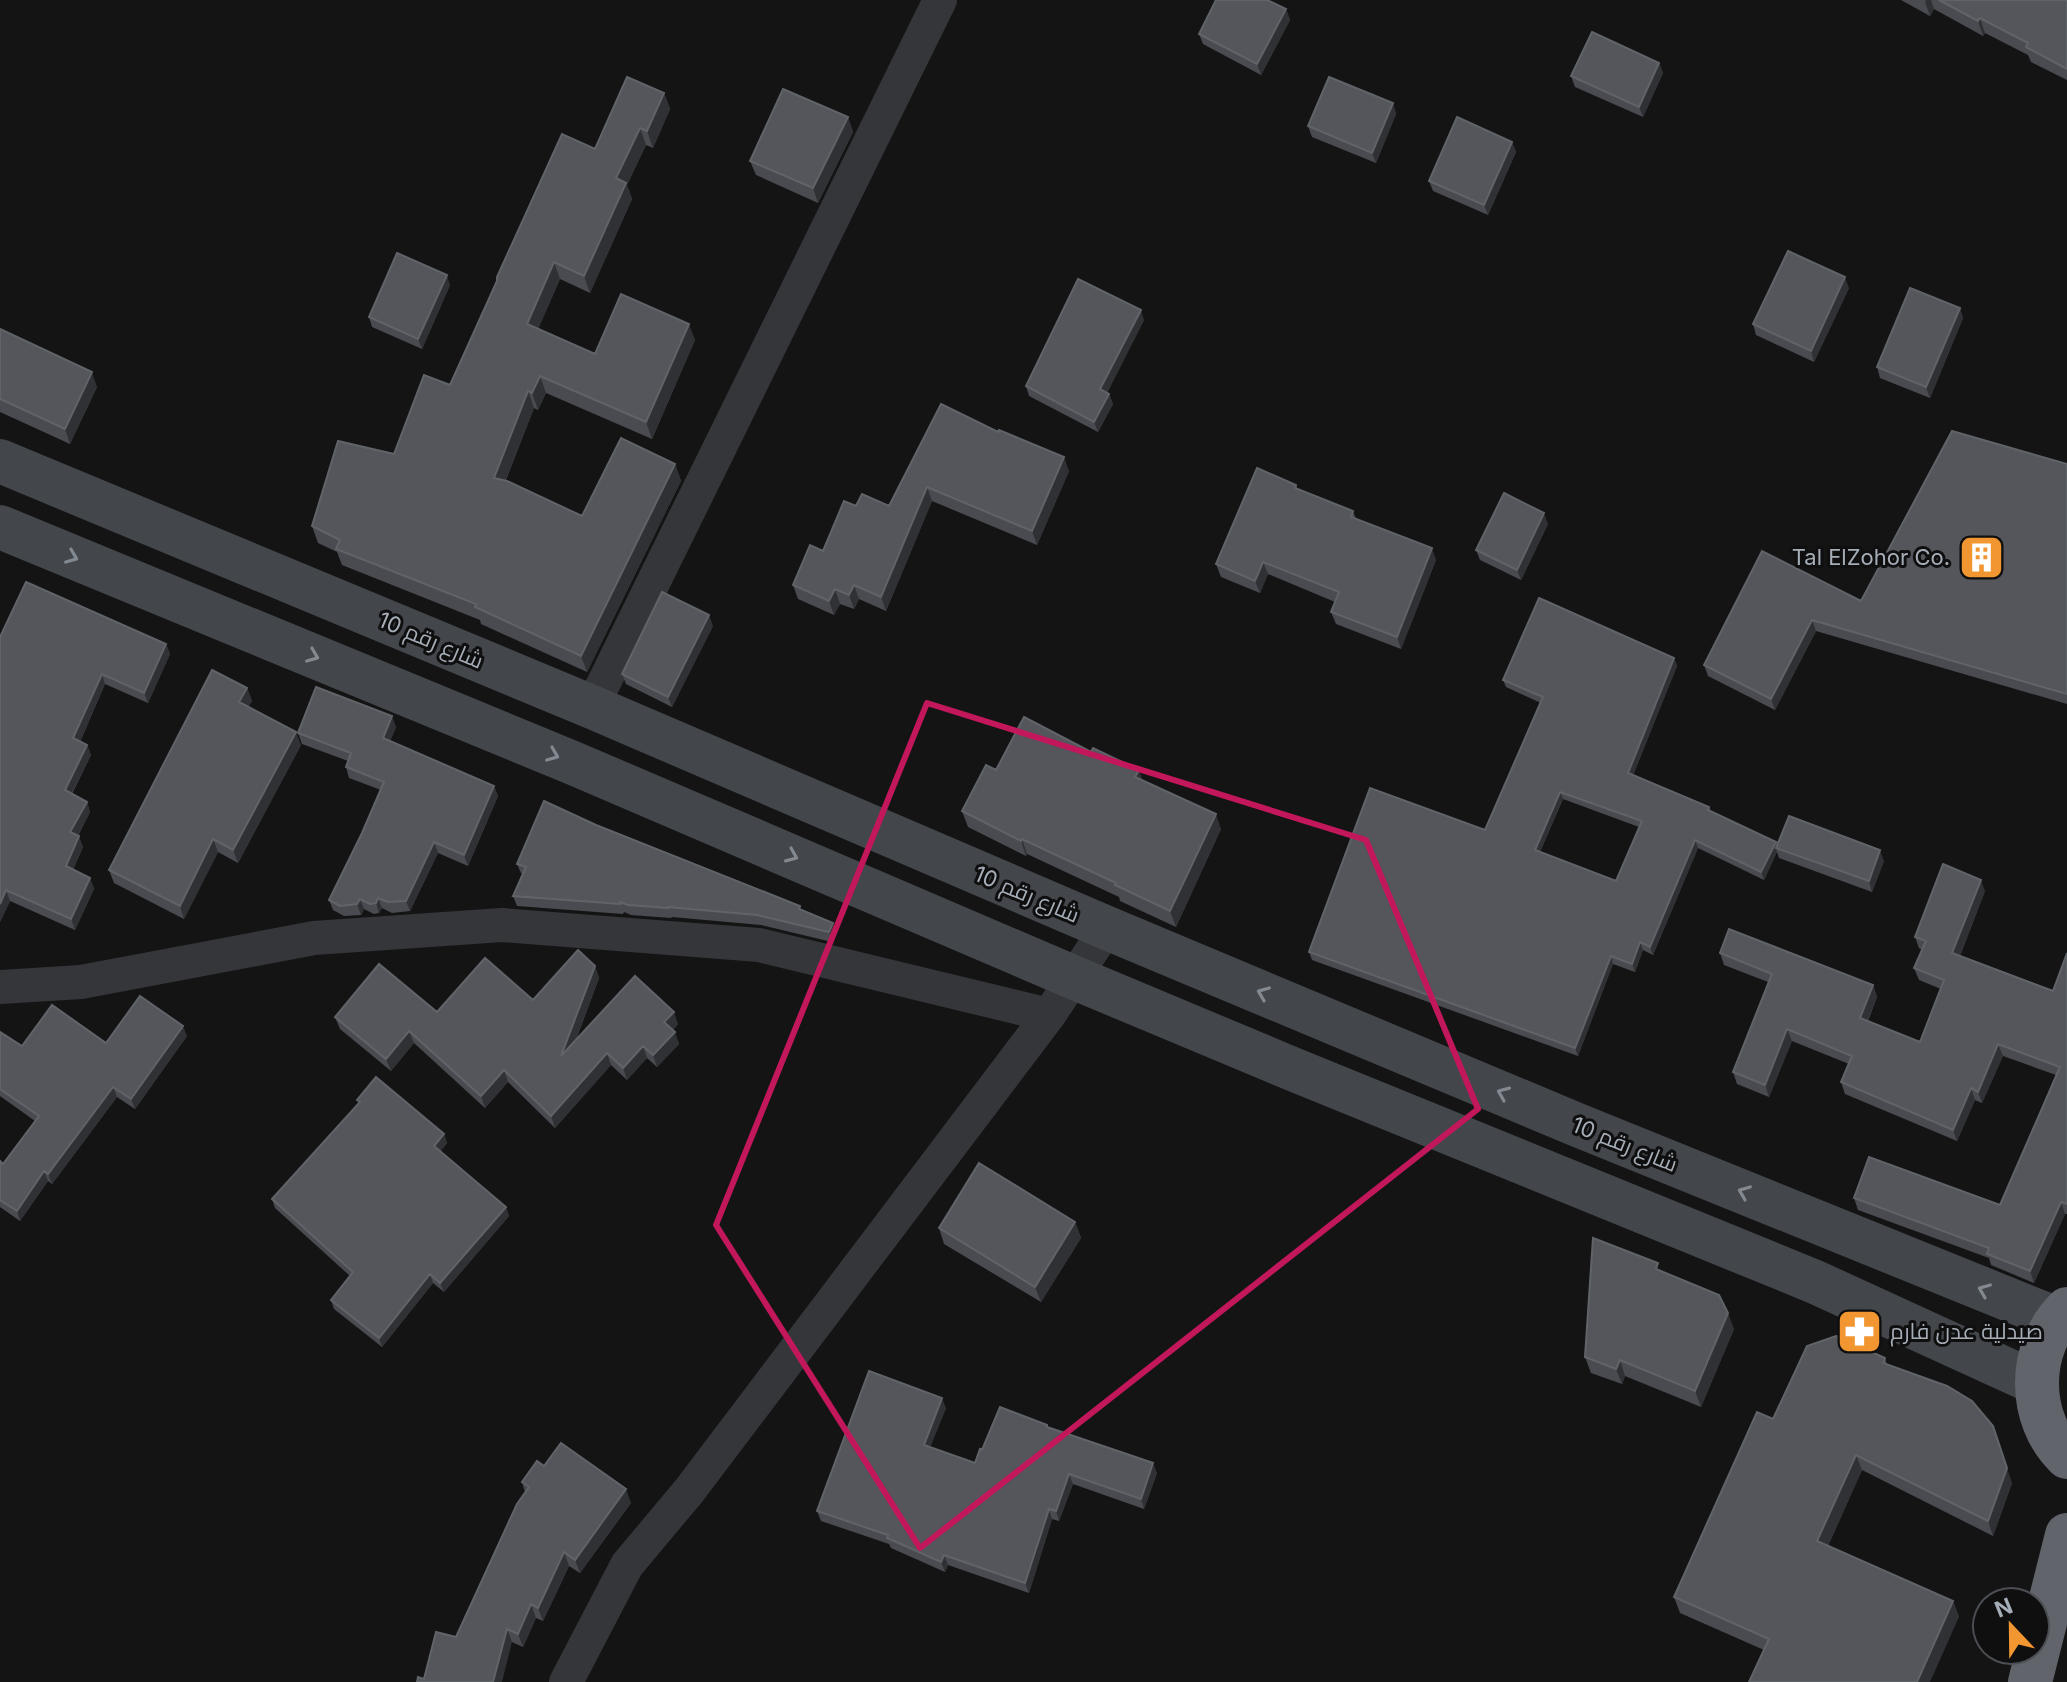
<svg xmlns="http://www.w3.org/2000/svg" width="2067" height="1682" viewBox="0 0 2067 1682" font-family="Inter,Cairo,sans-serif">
<rect width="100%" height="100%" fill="#141415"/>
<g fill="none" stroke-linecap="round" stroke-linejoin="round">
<path stroke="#35363a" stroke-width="34" d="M592,707L940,0
M0,987L81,982L314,938L502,925L759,945L1049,1015
M566,1682L627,1565L689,1491L1049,1015L1107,928"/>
<path stroke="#43464a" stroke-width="44" d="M0,461L592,707L1107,928L1575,1124L2057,1319
M0,527L573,763L1075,978L1290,1068L1813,1281L2036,1383"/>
<path stroke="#61656b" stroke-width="44" d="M2067,1309C2027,1348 2027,1419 2067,1457
M2030,1682L2067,1535"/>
</g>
<path fill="#4a4b50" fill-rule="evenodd" d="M1901,0H2067V80L2031,62L2028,55L1985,33L1983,36L1934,9L1930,16Z
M1286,9L1290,20L1261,75L1203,44L1199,34Z
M1659,63L1663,73L1643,117L1575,87L1571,76Z
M664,93L670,109L653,148L646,145L627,185L632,199L590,293L560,279L538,329L595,354L695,340L652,439L546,393L538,410L534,408L506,480L582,516L675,464L681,481L587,672L481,624L480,620L342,565L337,552L318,543L312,526L394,454L450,385L595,149Z
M1393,103L1396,114L1376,163L1312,137L1308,126Z
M848,117L853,132L818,203L756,175L750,161Z
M1512,142L1516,152L1488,215L1433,191L1429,181Z
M450,285L422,349L372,327L369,317Z
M1849,288L1814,362L1756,335L1753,324Z
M1960,308L1963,318L1930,398L1880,378L1877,367Z
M1144,320L1107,393L1109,394L1113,404L1098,432L1029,396L1026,386Z
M0,329L97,387L70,444L0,412Z
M941,404L1069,471L1037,545L932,501L886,611L859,599L854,609L840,604L834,615L798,599L793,585L823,551L856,506H889Z
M2067,464V704L1816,631L1775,710L1708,676L1704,665L1762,551L1861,601Z
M1296,485L1298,490L1353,511L1356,519L1436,560L1401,649L1336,624L1331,612L1335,602L1268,574L1260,593L1221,577L1216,564Z
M1548,524L1521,580L1480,560L1476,550Z
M26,582L166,644L170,654L148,703L105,684L80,742L87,745L91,755L72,794L87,802L90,812L78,836L83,847L73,870L90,878L94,889L75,930L10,901L0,922Z
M713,626L672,707L626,684L622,674Z
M1674,658L1677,666L1633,775L1709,807L1711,812L1776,842L1777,845L1884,861L1872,892L1779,858L1777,852L1764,880L1698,848L1653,955L1643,950L1635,972L1613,964L1578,1056L1312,960L1309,952L1485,830L1541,703L1506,687L1503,680ZM1563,799L1639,827L1616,881L1540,852Z
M247,688L252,701L248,707L301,745L238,863L218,852L184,919L114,883L109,870Z
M396,727L390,741L494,786L498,796L468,866L438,853L410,911L392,913L382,908L379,913L374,914L364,909L361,915L344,916L333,910L329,900L362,833L381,790L349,778L346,767L348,761L302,744L298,733Z
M1091,752L1139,770L1142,781L1221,829L1176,927L1120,901L1119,897L1027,854L1026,856L968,827L962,811L996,770Z
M596,825L800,906L801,910L836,933L832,942L761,925L672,917L671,918L631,915L624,912L623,914L517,906L513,896L523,874L521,873L517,864Z
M1985,891L1960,956L2053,991L2067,953V1214H2065L2034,1283L1991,1265L1989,1258L1858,1210L1854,1198L2000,1205L2056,1075L2003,1056L1982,1103L1975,1100L1957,1141L1845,1094L1841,1082L1849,1064L1792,1041L1769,1097L1737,1084L1733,1072L1768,982L1724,965L1720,953L1873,985L1877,997L1868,1021L1920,1042L1941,989L1919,980L1914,968L1922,950L1919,948L1915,937Z
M595,966L599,978L576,1040L678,1024L673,1030L679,1044L657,1067L647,1058L627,1080L611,1065L555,1128L508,1082L485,1108L414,1043L391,1071L340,1029L335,1017L437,1012L533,1000Z
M0,1032L22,1046L106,1043L187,1036L135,1109L117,1097L52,1184L48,1181L20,1221L0,1207V1161L3,1164L35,1121L0,1096Z
M357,1100L444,1134L447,1143L440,1151L506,1207L509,1216L444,1292L433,1283L382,1347L334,1309L331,1300L350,1276L275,1208L272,1199L359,1103Z
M1075,1222L1081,1238L1041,1302L944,1244L939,1228Z
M1661,1271L1734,1329L1701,1407L1625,1376L1622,1384L1591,1373L1585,1357Z
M1885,1358L1887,1364L2012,1483L1993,1536L1862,1470L1828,1546L1953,1601L1959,1617L1764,1650L1680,1613L1674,1597L1773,1419Z
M946,1408L930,1447L975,1463L982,1450L1047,1425L1048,1427L1157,1473L1144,1509L1073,1484L1059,1521L1052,1519L1029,1593L948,1565L945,1572L891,1548L889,1544L821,1521L817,1511Z
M544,1466L631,1503L580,1573L569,1566L543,1621L536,1618L523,1647L512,1642L424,1679L456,1637L525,1492L522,1482Z"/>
<path fill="#303134" d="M1926,0H1931L1934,9L1930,16L1925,2Z
M1286,9L1290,20L1261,75L1257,64Z
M1980,18L1985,33L1983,36L1978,21Z
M1659,63L1663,73L1643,117L1639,107Z
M664,93L670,109L653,148L647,131Z
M1393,103L1396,114L1376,163L1372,153Z
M848,117L853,132L818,203L813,188Z
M640,128L646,145L627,185L632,199L590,293L584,276L616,178Z
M1512,142L1516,152L1488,215L1484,205Z
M554,262L560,279L533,341L527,324Z
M447,275L450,285L422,349L418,339Z
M1845,277L1849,288L1814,362L1811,351Z
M1960,308L1963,318L1930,398L1926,387Z
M1141,310L1144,320L1104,399L1100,389Z
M689,324L695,340L652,439L646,422Z
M92,372L97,387L70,444L65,429Z
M540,376L546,393L538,410L532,393Z
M528,391L534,408L500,494L494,478Z
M1109,394L1113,404L1098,432L1094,422Z
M1064,457L1069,471L1037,545L1032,531Z
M675,464L681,481L587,672L581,656Z
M927,487L932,501L886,611L881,597Z
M1544,513L1548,524L1521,580L1517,570Z
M1432,548L1436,560L1401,649L1397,637Z
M1263,562L1268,574L1260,593L1255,581Z
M854,585L859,599L854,609L849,595Z
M835,589L840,604L834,615L829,601Z
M709,615L713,626L672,707L668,697Z
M1812,620L1816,631L1775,710L1771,699Z
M166,644L170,654L148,703L144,693Z
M1674,658L1677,666L1631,781L1628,773Z
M102,674L105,684L77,749L73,738Z
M247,688L252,701L244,715L239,702Z
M392,716L396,727L387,749L383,738Z
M296,732L301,745L238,863L233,850Z
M87,745L91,755L68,800L65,790Z
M1139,770L1144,785L1135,777Z
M494,786L498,796L468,866L464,855Z
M1560,792L1563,799L1537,858L1535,850Z
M87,802L90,812L74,843L70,832Z
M1216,814L1221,829L1176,927L1170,911Z
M79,836L83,847L70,877L66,866Z
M213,839L218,852L184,919L180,906Z
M1022,839L1027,854L1026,856L1021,841Z
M1695,840L1698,848L1653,955L1650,947Z
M434,842L438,853L410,911L406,901Z
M1776,842L1778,849L1776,848L1777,852L1764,880L1761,872Z
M1880,850L1884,861L1872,892L1869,881Z
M90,878L94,889L75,930L71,919Z
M1981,880L1985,891L1957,964L1952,953Z
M6,890L10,901L0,922V904Z
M378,898L382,908L379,913L376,903Z
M360,899L364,909L361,915L357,904Z
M833,923L836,933L832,942L829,932Z
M1640,942L1643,950L1635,972L1632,964Z
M1611,956L1613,964L1578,1056L1575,1048Z
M595,966L599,978L565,1068L561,1056Z
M1873,985L1877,997L1864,1029L1860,1018Z
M674,1012L678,1024L669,1034L664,1022Z
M183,1026L187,1036L135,1109L131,1099Z
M1787,1029L1792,1041L1769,1097L1765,1085Z
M409,1031L414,1043L391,1071L386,1059Z
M675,1032L679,1044L657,1067L653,1055Z
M1998,1044L2003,1056L1982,1103L1978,1092Z
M643,1046L647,1058L627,1080L623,1068Z
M607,1053L611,1065L555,1128L551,1116Z
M504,1070L508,1082L485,1108L481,1096Z
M113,1087L117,1097L52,1184L48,1174Z
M1971,1088L1975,1100L1957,1141L1953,1130Z
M444,1134L447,1143L438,1155L434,1146Z
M44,1171L48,1181L20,1221L17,1211Z
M2061,1202L2065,1214L2034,1283L2030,1271Z
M506,1207L509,1216L444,1292L440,1283Z
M1075,1222L1081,1238L1041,1302L1035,1287Z
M430,1274L433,1283L382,1347L379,1338Z
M1728,1313L1734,1329L1701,1407L1695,1391Z
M1620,1360L1625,1376L1622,1384L1616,1369Z
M942,1398L946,1408L927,1455L924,1445Z
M1998,1441L2012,1483L1993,1536L1988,1521Z
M1856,1455L1862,1470L1823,1557L1817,1541Z
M1153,1463L1157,1473L1144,1509L1141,1499Z
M1069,1474L1073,1484L1059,1521L1056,1511Z
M626,1489L631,1503L580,1573L575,1560Z
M1049,1509L1052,1519L1029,1593L1025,1583Z
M564,1552L569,1566L543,1621L538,1608Z
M944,1555L948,1565L945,1572L941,1562Z
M1953,1601L1959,1617L1930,1682H1917Z
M531,1604L536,1618L523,1647L518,1634Z
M507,1629L512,1642L502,1682H493Z"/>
<path fill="#54565b" stroke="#606469" stroke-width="2" fill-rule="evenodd" d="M1216,0H1267L1286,9L1257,64L1199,34Z
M1939,0H2067V69L2026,47L2028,43L1980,18L1978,21Z
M1592,32L1659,63L1639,107L1571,76Z
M627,77L664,93L647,131L640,128L616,178L626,183L584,276L554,262L527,324L595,354L621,294L689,324L646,422L540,376L532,393L528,391L494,478L507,481L582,516L621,438L675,464L581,656L475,607L476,604L336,549L340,540L312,526L338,441L394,454L424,375L450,385L497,281V277L562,134L595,149Z
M1329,77L1393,103L1372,153L1308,126Z
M783,89L848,117L813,188L750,161Z
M1457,117L1512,142L1484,205L1429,181Z
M1788,251L1845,277L1811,351L1753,324Z
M397,253L447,275L418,339L369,317Z
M1078,279L1141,310L1100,389L1109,394L1094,422L1026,386Z
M1910,288L1960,308L1926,387L1877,367Z
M0,329L92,372L65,429L0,399Z
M941,404L998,432L999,430L1064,457L1032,531L927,487L881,597L854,585L849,595L835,589L829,601L793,585L810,545L823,551L844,501L856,506L862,494L889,506Z
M1952,431L2067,464V694L1812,620L1771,699L1704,665L1762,551L1861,601Z
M1257,468L1296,485L1295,488L1353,511L1351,517L1432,548L1397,637L1331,612L1339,592L1263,562L1255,581L1216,564Z
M1504,493L1544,513L1517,570L1476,550Z
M26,582L166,644L144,693L102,674L73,738L87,745L65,790L87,802L70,832L79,836L66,866L90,878L71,919L6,890L0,904V637Z
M662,592L709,615L668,697L622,674Z
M1539,598L1674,658L1628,773L1709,807L1708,810L1776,842L1761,872L1695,840L1650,947L1640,942L1632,964L1611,956L1575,1048L1309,952L1370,788L1485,830L1543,697L1503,680ZM1560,792L1642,821L1616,881L1535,850Z
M212,670L247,688L239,702L296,732L233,850L213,839L180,906L109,870Z
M316,687L392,716L383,738L494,786L464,855L434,842L406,901L388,902L378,898L376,903L370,904L360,899L357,904L340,906L329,900L362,833L384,782L346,767L351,753L298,733Z
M1024,717L1091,752L1093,748L1139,770L1135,777L1216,814L1170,911L1115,885L1116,883L1022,839L1021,841L962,811L986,765L996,770Z
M544,801L596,825L800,906L799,909L833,923L829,932L757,915L668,907V908L628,905L620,902V904L513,896L526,867L517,864Z
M1789,816L1880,850L1869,881L1776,848Z
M1943,864L1981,880L1952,953L2053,991L2067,953V1204L2061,1202L2030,1271L1987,1254L1989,1248L1854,1198L1869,1157L2000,1205L2060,1067L1998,1044L1978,1092L1971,1088L1953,1130L1841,1082L1852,1056L1787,1029L1765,1085L1733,1072L1772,974L1720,953L1729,929L1873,985L1860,1018L1920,1042L1944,980L1914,968L1926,941L1915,937Z
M578,950L595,966L561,1056L635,976L674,1012L664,1022L675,1032L653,1055L643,1046L623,1068L607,1053L551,1116L504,1070L481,1096L409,1031L386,1059L335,1017L379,964L437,1012L485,958L533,1000Z
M140,996L183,1026L131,1099L113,1087L48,1174L44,1171L17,1211L0,1200V1161L3,1164L39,1116L0,1089V1032L22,1046L52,1005L106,1043Z
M376,1077L444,1134L434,1146L506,1207L440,1283L430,1274L379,1338L331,1300L353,1272L272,1199L360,1102L357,1100Z
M979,1163L1075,1222L1035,1287L939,1228Z
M1593,1238L1658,1263L1656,1269L1719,1295L1728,1313L1695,1391L1620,1360L1616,1369L1585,1357Z
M1836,1336L1885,1358L1883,1363L1947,1386L1972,1401L1993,1426L2007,1468L1988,1521L1856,1455L1817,1541L1953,1601L1917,1682H1749L1769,1639L1674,1597L1757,1412L1773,1419L1807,1346Z
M869,1371L942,1398L924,1445L975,1463L980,1449L982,1450L1000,1407L1047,1425V1427L1153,1463L1141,1499L1069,1474L1056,1511L1049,1509L1025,1583L944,1555L941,1562L887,1538L888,1535L817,1511Z
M561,1443L626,1489L575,1560L564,1552L538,1608L531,1604L518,1634L507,1629L493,1682H417L418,1677L424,1679L436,1632L456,1637L517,1504L529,1487L522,1482L537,1461L544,1466Z"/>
<defs><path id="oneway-chevron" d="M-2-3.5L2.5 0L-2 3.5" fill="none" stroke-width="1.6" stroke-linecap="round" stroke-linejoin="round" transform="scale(2)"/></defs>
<g stroke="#838990">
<use href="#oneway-chevron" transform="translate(72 557) rotate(22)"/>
<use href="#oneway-chevron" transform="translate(313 656) rotate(22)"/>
<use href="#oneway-chevron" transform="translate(553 755) rotate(22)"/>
<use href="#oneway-chevron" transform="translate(792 856) rotate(23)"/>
<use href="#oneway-chevron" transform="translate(1263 993) rotate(-158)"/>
<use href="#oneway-chevron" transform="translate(1503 1093) rotate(-157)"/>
<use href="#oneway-chevron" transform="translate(1744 1192) rotate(-158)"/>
<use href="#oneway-chevron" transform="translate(1984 1290) rotate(-158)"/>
</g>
<path fill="none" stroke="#c2185b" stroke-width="6" stroke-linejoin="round" d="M927,703L1366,840L1478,1109L920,1548L716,1225Z"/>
<defs>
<symbol id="building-square" viewBox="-11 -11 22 22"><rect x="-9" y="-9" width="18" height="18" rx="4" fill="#f19630" stroke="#0f0f10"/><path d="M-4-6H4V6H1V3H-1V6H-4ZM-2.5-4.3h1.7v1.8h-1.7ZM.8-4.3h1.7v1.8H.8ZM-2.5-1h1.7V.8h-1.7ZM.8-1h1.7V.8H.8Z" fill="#fff"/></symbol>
<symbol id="pharmacy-square" viewBox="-11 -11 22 22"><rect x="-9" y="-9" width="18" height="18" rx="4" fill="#f19630" stroke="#0f0f10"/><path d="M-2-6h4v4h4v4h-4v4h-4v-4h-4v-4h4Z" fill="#fff"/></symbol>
</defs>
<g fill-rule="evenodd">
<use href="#building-square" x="1956" y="532" width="51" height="51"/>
<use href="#pharmacy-square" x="1834" y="1306" width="51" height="51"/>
</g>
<g text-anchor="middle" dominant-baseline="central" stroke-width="6" stroke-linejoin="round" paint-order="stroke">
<g font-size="22" fill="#a5adb6" stroke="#0f0f10" text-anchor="end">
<text x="1950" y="557">Tal ElZohor Co.</text>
<text x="1890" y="1331" text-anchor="start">صيدلية عدن فارم</text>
</g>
<g font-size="22" fill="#a5adb6" stroke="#0f0f10">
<text transform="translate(431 640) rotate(23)">شارع رقم 10</text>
<text transform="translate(1027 894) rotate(23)">شارع رقم 10</text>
<text transform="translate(1625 1144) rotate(22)">شارع رقم 10</text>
</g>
</g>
<g transform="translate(2011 1626) rotate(338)"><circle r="38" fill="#0f0f10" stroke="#4b4e52" stroke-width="2"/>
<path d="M0-6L14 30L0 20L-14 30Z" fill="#f19630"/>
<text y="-12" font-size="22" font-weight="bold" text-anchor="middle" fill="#a5adb6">N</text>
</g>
</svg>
